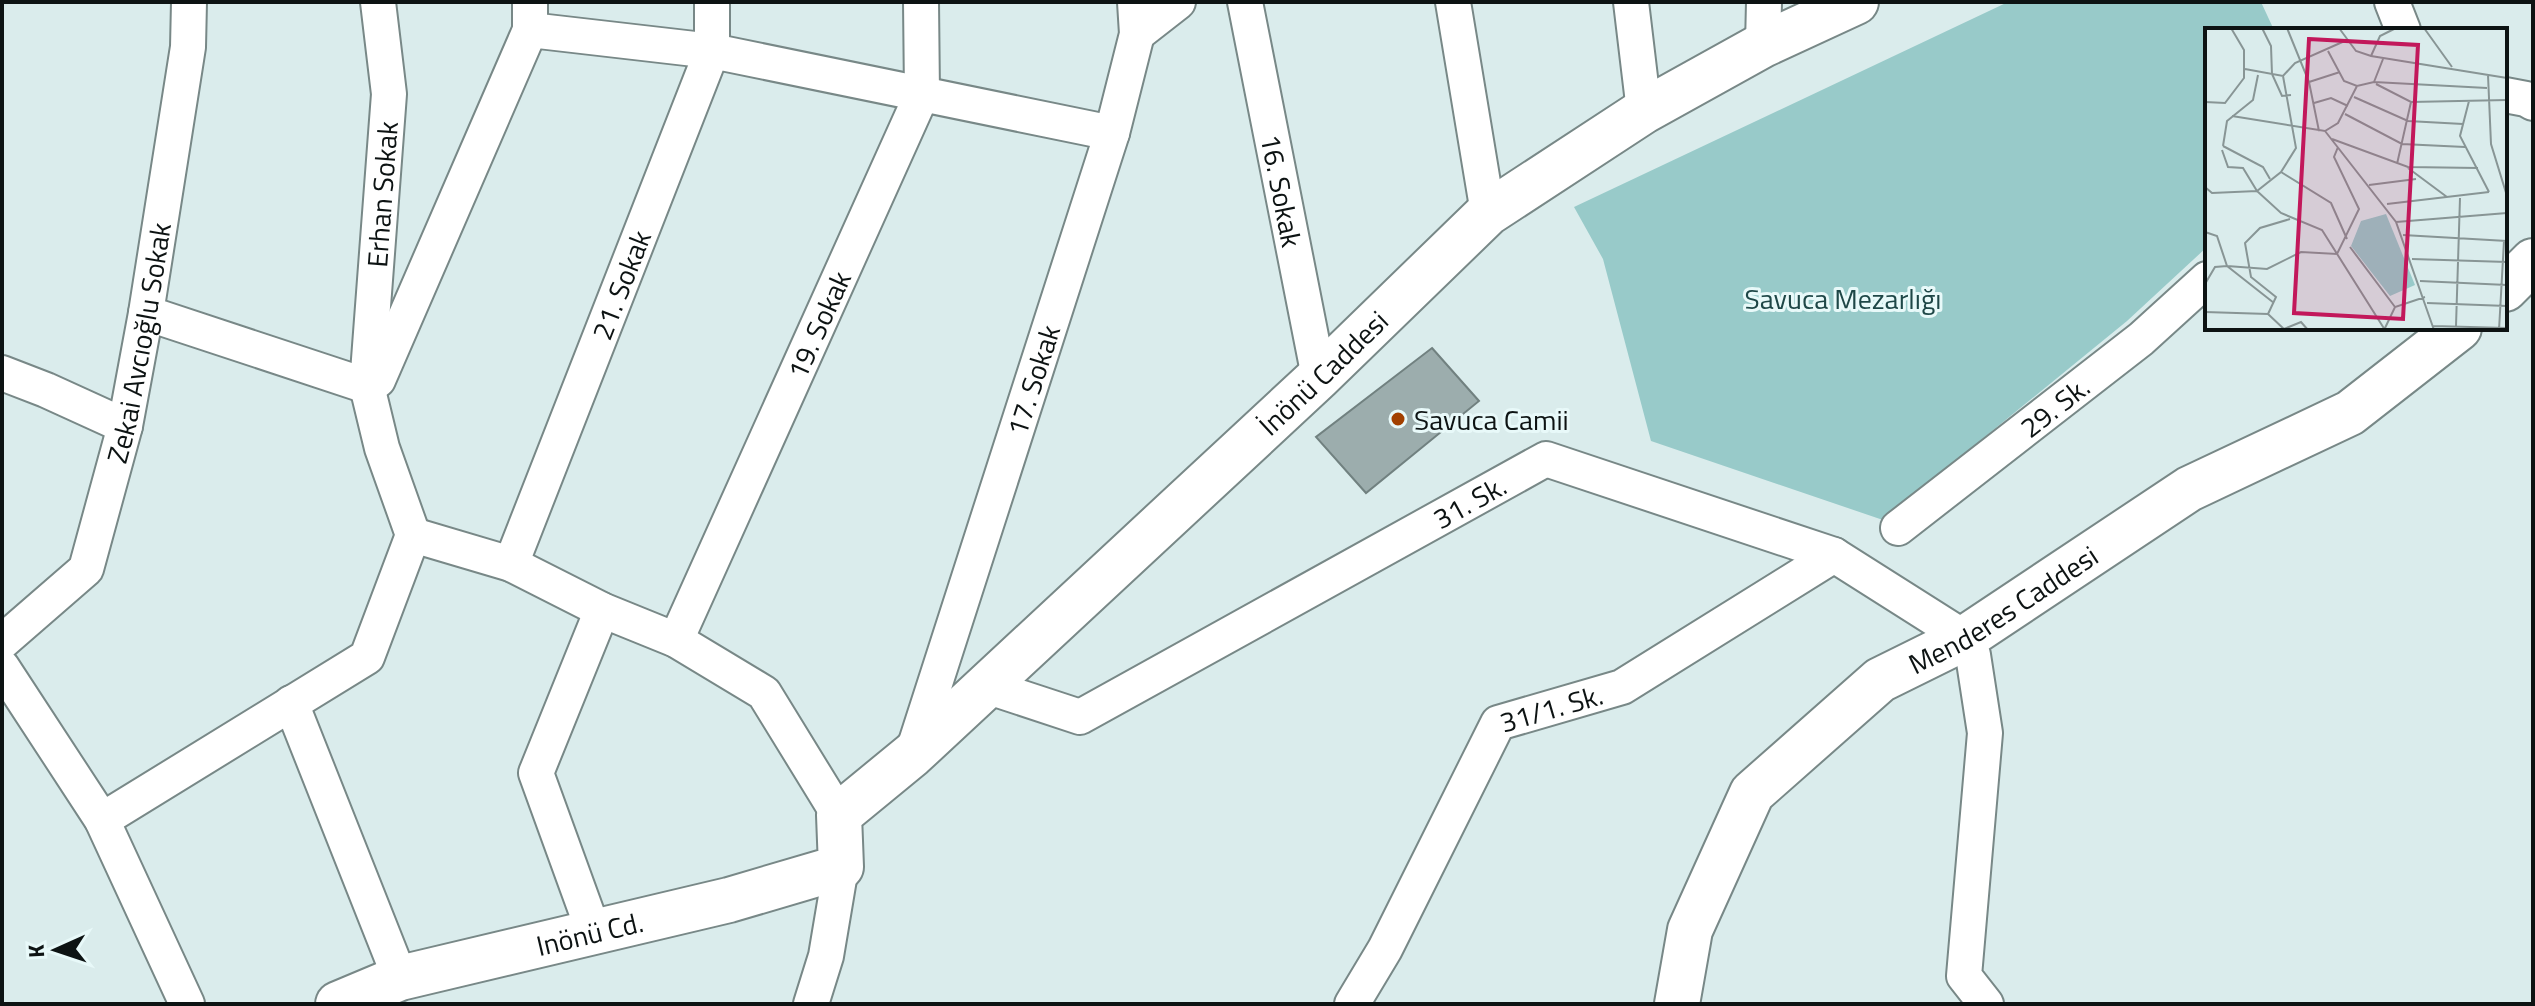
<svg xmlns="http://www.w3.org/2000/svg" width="2535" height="1006" viewBox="0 0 2535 1006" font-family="'Titillium Web',sans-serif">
<rect width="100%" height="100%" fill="#daecec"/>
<path fill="#98cac9" d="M2008,2H2261L2274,30H2207V247L2127,321L1883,520L1651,441L1603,259L1574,207Z"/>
<path fill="#9cadad" stroke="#718180" stroke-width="2" d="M1432,348L1479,401L1366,493L1316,437Z"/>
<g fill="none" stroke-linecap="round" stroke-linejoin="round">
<defs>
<g id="street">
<path id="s1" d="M1245,2L1319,377"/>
<path d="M1453,2L1488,213"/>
<path d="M1631,2L1644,111"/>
<path d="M2392,2L2403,30"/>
<path d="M530,30L712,51L1112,133"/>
<path d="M1137,34L1178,2"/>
<path d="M1763,45L1764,2"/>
<path d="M2505,95L2526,99L2533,103"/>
<path d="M146,313L367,386L378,380L530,30V2"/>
<path d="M2,373L46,390L125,426"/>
<path id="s2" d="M1898,528L2141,339L2207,279"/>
<path d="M413,535L511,564L602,610L676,640L764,693L839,815"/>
<path id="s3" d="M511,564L712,51V2"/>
<path id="s4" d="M676,640L922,94L921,2"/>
<path id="s5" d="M2,642L86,569L125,426L146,313L188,47L189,2"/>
<path d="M2,667L102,820L187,1004"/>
<path id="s6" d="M986,686L1080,717L1546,459L1834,555L1965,638L1973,655L1985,733L1964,976L1986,1004"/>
<path d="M291,703L400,978"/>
<path id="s7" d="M912,755L1112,133L1137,34L1135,2"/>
<path id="s8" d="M102,820L367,657L413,535L382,448L367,386L389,94L378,2"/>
<path d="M593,930L536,773L602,610"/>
<path d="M811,1004L826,956L841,867"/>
<path id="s9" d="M1352,1004L1385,949L1498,723L1622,687L1834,555"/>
</g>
<g id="secondary">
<path d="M2505,289L2533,261"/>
<path id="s10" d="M338,1004L400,978L729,900L841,867L839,815L912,755L1319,377L1488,213L1644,111L1763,45L1856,2"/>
<path id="s11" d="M1677,1004L1690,930L1752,793L1880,680L1965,638L2189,489L2350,413L2459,328"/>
</g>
</defs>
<use href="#street" stroke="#788887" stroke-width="38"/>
<use href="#secondary" stroke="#788887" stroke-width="48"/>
<use href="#street" stroke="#fff" stroke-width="34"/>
<use href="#secondary" stroke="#fff" stroke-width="44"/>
</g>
<circle fill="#a24000" stroke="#e8f9f9" stroke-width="3" cx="1398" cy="419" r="8"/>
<g text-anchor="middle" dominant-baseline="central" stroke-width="6" stroke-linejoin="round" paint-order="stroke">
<g font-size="28" fill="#0d1313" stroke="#e8f9f9">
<text stroke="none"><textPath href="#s1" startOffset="192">16. Sokak</textPath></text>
<text stroke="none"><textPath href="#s8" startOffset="790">Erhan Sokak</textPath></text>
<text stroke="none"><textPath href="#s3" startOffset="300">21. Sokak</textPath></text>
<text stroke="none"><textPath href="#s4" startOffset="346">19. Sokak</textPath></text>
<text stroke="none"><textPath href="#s5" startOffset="344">Zekai Avcıoğlu Sokak</textPath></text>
<text stroke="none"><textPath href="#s10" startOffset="1230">İnönü Caddesi</textPath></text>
<text stroke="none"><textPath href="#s7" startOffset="394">17. Sokak</textPath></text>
<text stroke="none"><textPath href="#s2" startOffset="198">29. Sk.</textPath></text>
<text stroke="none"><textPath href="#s6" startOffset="544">31. Sk.</textPath></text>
<text stroke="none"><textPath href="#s11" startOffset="538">Menderes Caddesi</textPath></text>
<text stroke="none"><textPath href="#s9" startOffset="372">31/1. Sk.</textPath></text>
<text stroke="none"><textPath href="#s10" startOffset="262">Inönü Cd.</textPath></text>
</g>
<g font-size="28" fill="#1e4747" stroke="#e8f9f9">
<text x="1843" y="298">Savuca Mezarlığı</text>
</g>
<g font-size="28" fill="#0d1313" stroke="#e8f9f9" text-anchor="start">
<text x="1414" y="419">Savuca Camii</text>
</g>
</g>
<g transform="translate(2205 28)">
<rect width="302" height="302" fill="#daecec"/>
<path d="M181,186L210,257L185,268L146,218L156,193Z" fill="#98cac9"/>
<path fill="none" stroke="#889595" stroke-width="2" d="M57,0L66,18L67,46L77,68L86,67M82,0L104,54L114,103M134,0L151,23L166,28L302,50M219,0L247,39M123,23L139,53L152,58L169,54L282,60M166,28L175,8L191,0M40,41L78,48L90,35L142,12M283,47L286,116L302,168M104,54L135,44M169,54L178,31M171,56L206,74L302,72M149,69L203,93L258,96M264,73L255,108L284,164M0,74L20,75L39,50V22L26,0M109,75L126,70L143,78M140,86L197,116L260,119M27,88L120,103L133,95L152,58M120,103L191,194L229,302M127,111L203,139L273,140M18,118L22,93L48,72L53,47M18,118L58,139L65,151M17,122L23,139L38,140L52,163L76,144L91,120L78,48M192,136L206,74M203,140L242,169M76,144L126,175L142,211M164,157L211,151M0,159L7,165L52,163L76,185L117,202L180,302M182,176L284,164M191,194L302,185M0,204L12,208L22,238M198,207L302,213M145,219L190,279M207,231L302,234M22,238L62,241L96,224L132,226L154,181L129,129L133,119M215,253L302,257M0,256L10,239L22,238L69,275M222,275L302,278M0,284L63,286L80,302M63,286L71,269L46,249L40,215L55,200L85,191M228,298L302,300M251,298L255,170M180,300L190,279L220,269M79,301L96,294L103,302M294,302L299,213"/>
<path fill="#c2185b" fill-opacity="0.15" stroke="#c2185b" stroke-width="4" d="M104,11L213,17L198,291L89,285Z"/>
<rect width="302" height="302" fill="none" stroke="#0d1313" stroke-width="4"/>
</g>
<rect width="2535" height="1006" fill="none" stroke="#0d1313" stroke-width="8"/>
<g transform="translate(56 950) rotate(267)" stroke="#e8f9f9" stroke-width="6" paint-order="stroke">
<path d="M0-6L14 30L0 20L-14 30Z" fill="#0d1313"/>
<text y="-12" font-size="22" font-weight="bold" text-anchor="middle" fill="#0d1313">K</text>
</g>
</svg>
